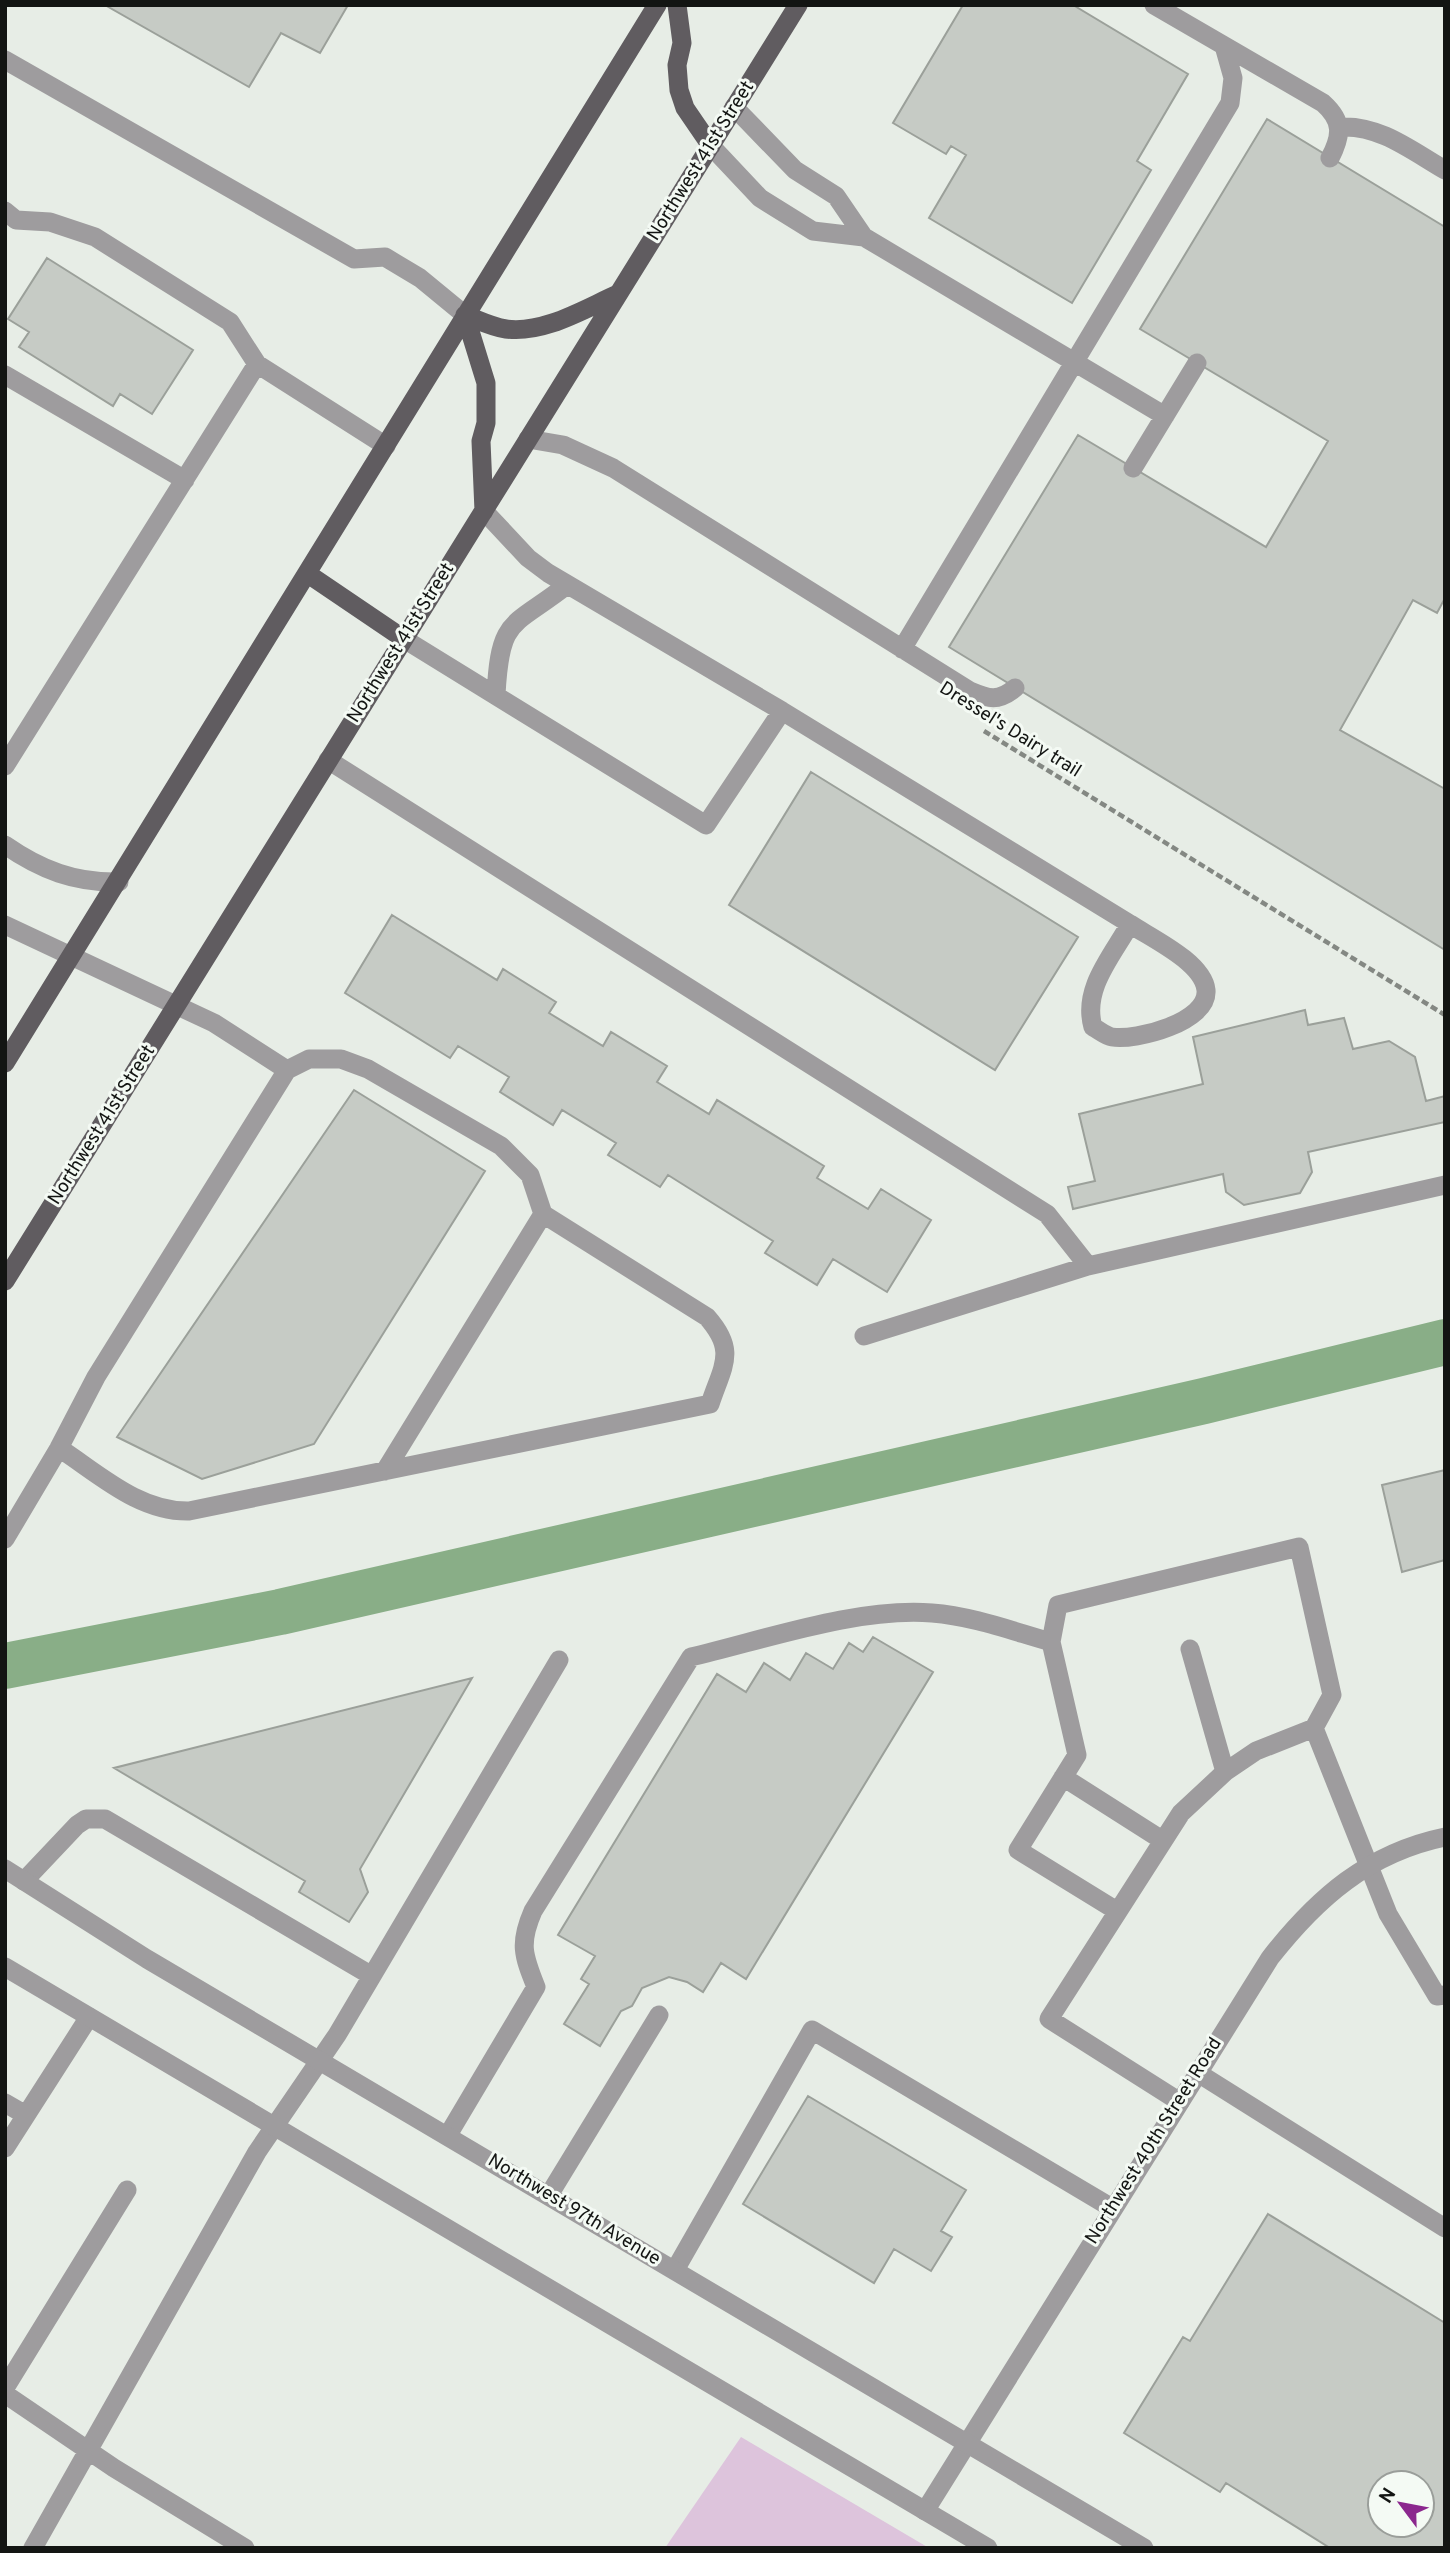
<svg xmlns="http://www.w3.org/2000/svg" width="1450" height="2553" viewBox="0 0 1450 2553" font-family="Overpass,sans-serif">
<rect width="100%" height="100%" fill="#e7ede6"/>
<path fill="#ddc4dc" d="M741,2437L929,2548H665Z"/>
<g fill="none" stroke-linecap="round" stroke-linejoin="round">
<path stroke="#89ae87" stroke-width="46" d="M5,1666L280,1612L1204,1401L1445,1342"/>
</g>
<path fill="#c6cbc5" stroke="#9ba09a" stroke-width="2" fill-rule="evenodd" d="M105,5H348L320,53L281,33L249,87Z
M963,5H1073L1188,74L1137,161L1151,170L1072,303L929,218L966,155L951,146L946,154L893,123Z
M1267,119L1445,227V598L1437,613L1413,600L1340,730L1445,789V950L949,647L1078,435L1266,547L1328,441L1140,329Z
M47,258L193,350L152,414L120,394L113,406L19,347L29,332L8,319Z
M811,772L1078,937L995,1070L729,905Z
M392,915L497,980L503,969L556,1002L549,1013L603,1046L611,1032L667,1066L657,1082L709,1114L717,1100L824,1166L817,1178L868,1209L881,1189L931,1220L887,1292L833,1259L817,1285L765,1253L773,1241L668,1175L660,1187L608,1155L616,1143L562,1110L553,1125L500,1092L509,1077L458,1046L450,1058L345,993Z
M1305,1010L1308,1025L1344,1018L1353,1049L1389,1041L1415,1057L1426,1101L1445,1096V1122L1308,1152L1312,1172L1300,1193L1244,1205L1226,1192L1223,1174L1073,1209L1068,1187L1095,1181L1079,1114L1203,1084L1193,1037Z
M354,1090L485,1171L314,1444L202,1479L117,1437Z
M1445,1470V1560L1402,1572L1382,1485Z
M873,1637L933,1672L746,1979L721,1963L703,1992L687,1982L669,1977L642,1988L632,2006L621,2011L600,2046L564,2024L589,1984L581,1979L595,1956L558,1935L717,1674L746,1692L764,1663L790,1680L806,1653L833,1669L849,1643L863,1652Z
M472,1678L360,1869L368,1892L349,1922L299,1892L305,1881L114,1768Z
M808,2096L966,2190L941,2231L952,2237L931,2271L894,2249L874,2283L743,2204Z
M1268,2214L1445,2323V2548H1330L1226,2483L1220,2492L1124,2433L1183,2337L1190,2341ZM1380,2483H1422V2525H1380Z"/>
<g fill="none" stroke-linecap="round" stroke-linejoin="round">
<path stroke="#848883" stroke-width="4.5" stroke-dasharray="7 3.5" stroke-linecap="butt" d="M984,731L1445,1015"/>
<path stroke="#9e9c9e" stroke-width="19" d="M1154,5L1323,103C1343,121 1342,135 1330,158
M5,60L354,259L385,257L420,278L465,315
M734,107L795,170L836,196L864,237
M1341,127C1380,125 1412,151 1445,170
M711,146L760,198L813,231L864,237L1165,416
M5,211L16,220L50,222L95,237L230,322L257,364
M5,375L185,480
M528,439L563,445L613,468L970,691C989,699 998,702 1015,688
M1133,468L1197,363
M484,511L528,558L548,573L782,711
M404,639L706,825L782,711L1130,924C1151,938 1203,962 1206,990C1209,1022 1136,1041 1112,1037C1106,1036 1099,1030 1093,1027C1082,989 1112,956 1130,924
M902,649L1230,103L1233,78L1224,46
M496,695C500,616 512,628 567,585
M328,760L1047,1214L1088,1266L864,1336
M5,766L257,364L386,446
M5,845C41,870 75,883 119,882
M5,925L214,1023L287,1070
M309,1059H341L368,1069L501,1146L530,1175L543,1214L707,1317C737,1351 723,1365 710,1404L189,1511C139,1512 99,1474 59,1448L96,1377L287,1070Z
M1088,1266L1445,1185
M385,1471L543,1214
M5,1539L59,1448
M1190,1649L1225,1772
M1063,1777L1162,1840
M24,1881L77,1825L86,1819H105L372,1976
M1117,1911L1018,1850L1077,1755L1051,1642L1058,1605L1299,1547L1332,1695L1314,1728
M1198,2073L1445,2228
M1180,2102L1049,2019L1181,1813L1225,1772L1256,1751L1314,1728L1388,1914L1437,1996L1445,1995
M5,2103L24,2114
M448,2135L536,1987C523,1955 519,1943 533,1911L691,1657C764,1640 857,1607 932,1613C972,1616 1012,1631 1051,1642
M5,2148L89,2017
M549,2195L659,2015
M675,2270L812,2030L1112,2208
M5,2388L127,2190
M5,2394L114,2468L245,2548
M33,2548L257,2152L337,2035L559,1660"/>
<path stroke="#9e9c9e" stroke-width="19" d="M925,2511L1270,1958C1317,1898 1368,1853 1445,1837"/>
<path stroke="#9e9c9e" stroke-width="19" d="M5,1869L147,1959L1144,2548
M5,1967L988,2548"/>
<path stroke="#605c60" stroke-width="19" d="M677,5L682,43L677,65L679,90L685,108L711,146
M465,315L486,383V423L481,441L484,511
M465,315C478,320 492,327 506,329C544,334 584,309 618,294
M308,574L404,639
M5,1063L657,5
M5,1281L798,5"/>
</g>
<g text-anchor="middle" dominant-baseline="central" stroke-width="6" stroke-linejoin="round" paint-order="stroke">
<g font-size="19" fill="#131513" stroke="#f4faf4">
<text transform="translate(701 161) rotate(-58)">Northwest 41st Street</text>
<text transform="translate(401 643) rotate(-58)">Northwest 41st Street</text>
<text transform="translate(1010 730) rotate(32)">Dressel's Dairy trail</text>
<text transform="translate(102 1125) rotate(-58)">Northwest 41st Street</text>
<text transform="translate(1154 2141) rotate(-58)">Northwest 40th Street Road</text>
<text transform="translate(574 2210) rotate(31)">Northwest 97th Avenue</text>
</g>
</g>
<rect width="1450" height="2553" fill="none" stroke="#131513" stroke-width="14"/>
<g transform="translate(1401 2504) rotate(302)"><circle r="33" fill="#f4faf4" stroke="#9a9e9a" stroke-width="2"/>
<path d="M0-5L12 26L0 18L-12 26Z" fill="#8b278e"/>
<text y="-10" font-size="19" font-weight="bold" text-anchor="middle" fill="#131513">N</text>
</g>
</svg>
